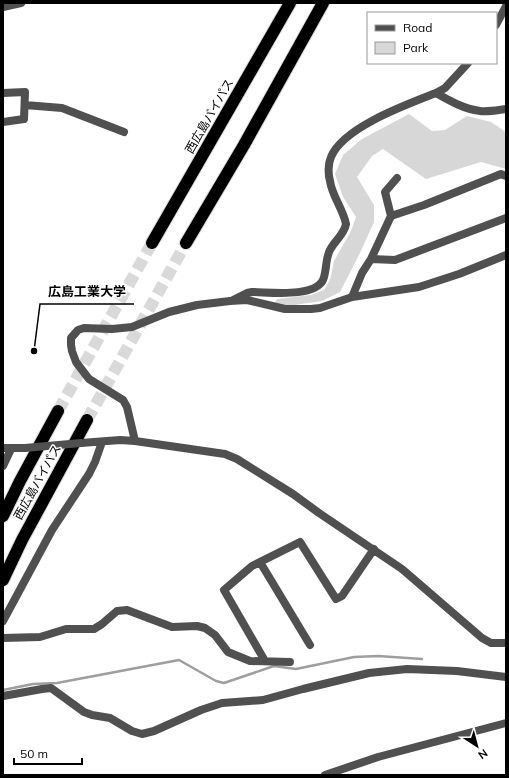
<svg xmlns="http://www.w3.org/2000/svg" width="509" height="778" viewBox="0 0 509 778" font-family="Mulish,'Noto Sans JP',sans-serif">
<rect width="100%" height="100%" fill="#fff"/>
<path fill="#d7d7d7" d="M409,114L432,131L445,130L467,116L491,122L506,132V169L481,162L426,179L383,149L372,156L357,177L374,205V222L360,253L340,292L322,301L287,306L275,303L277,299L311,295L324,290L330,280L334,261L351,231L356,217L343,197L335,174L343,155L362,139Z"/>
<g fill="none" stroke-linecap="round" stroke-linejoin="round">
<path stroke="#9e9e9e" stroke-width="2.5" d="M3,690L33,684L57,683L179,660L216,681L224,683L274,666L296,669L354,657L378,656L422,659"/>
<path stroke="#d9d9d9" stroke-width="12" stroke-dasharray="12 6" stroke-linecap="butt" d="M58,411L152,243
M87,420L186,243"/>
<defs>
<path id="motorway" d="M152,243L290,3
M186,243L244,145L323,3
M3,516L20,481L58,411
M3,580L22,540L87,420"/>
</defs>
<use href="#motorway" stroke="#dbdbdb" stroke-width="14"/>
<path stroke="#505050" stroke-width="8" d="M3,7L21,3
M496,25L506,6
M3,93L25,92L24,119L3,122
M436,93C450,101 464,109 480,111C488,112 498,110 506,109
M25,105L62,108L124,132
M391,216L385,192L397,178
M371,259L395,260L506,218
M352,297L362,273L371,259L391,216L424,205L501,174L506,176
M233,300L247,293L252,292C269,292 314,298 323,280C327,271 325,259 330,250C335,240 344,235 346,224C343,209 332,196 330,181C328,174 328,164 331,157C343,127 408,104 436,93L445,88L468,63
M135,441L127,407L123,400L89,379L76,362L72,351L71,345V338L78,330L84,328L112,329L132,327L169,312L197,305L230,301L247,300L285,309H311L320,308L352,297L419,287L459,274L506,255
M81,443L120,440L135,441L225,454L237,459L293,494L319,513L402,569L482,638L491,643H506
M3,448H25
M3,466L11,449
M260,562L310,645
M3,621L52,530L89,474L95,462L102,442
M3,638L40,637L66,629H94L102,624L117,611L127,610L172,627L197,626L205,628L215,635L228,652L250,661L290,662
M265,661L224,590L252,566L300,542L336,599L342,596L374,549
M3,696L42,689L51,688L84,712L92,715L110,718L132,731L142,734L154,731L201,710L222,703L263,700L303,689L369,673L407,669L457,671L506,677
M325,775L378,757L506,723"/>
<use href="#motorway" stroke="#000" stroke-width="12"/>
<path stroke="#505050" stroke-width="8" d="M25,448L81,443"/>
</g>
<g text-anchor="middle" dominant-baseline="central" stroke-width="3" stroke-linejoin="round" paint-order="stroke">
<g font-size="12" fill="#000" stroke="#fff">
<text transform="translate(209 116) rotate(-60)">西広島バイパス</text>
<text transform="translate(37 482) rotate(-61)">西広島バイパス</text>
</g>
</g>
<path fill="none" stroke="#000" stroke-width="1.5" d="M34 351L40 304H134"/>
<circle fill="#000" stroke="#fff" stroke-width="1.5" cx="34" cy="351" r="4"/>
<g font-size="13" text-anchor="middle" font-weight="bold" fill="#000" stroke="#fff" stroke-width="3" stroke-linejoin="round" paint-order="stroke">
<text x="87" y="296">広島工業大学</text>
</g>
<rect width="509" height="778" fill="none" stroke="#000000" stroke-width="8"/>
<rect x="367" y="12" width="130" height="52" fill="#ffffff" stroke="#999999"/>
<rect x="375" y="25" width="20" height="6" fill="#505050" stroke="#999999"/>
<text x="403" y="32" font-size="12" fill="#000000">Road</text>
<rect x="375" y="42" width="20" height="12" fill="#d7d7d7" stroke="#999999"/>
<text x="403" y="52" font-size="12" fill="#000000">Park</text>
<g transform="translate(477 746) rotate(144)" stroke="#ffffff" stroke-width="3" paint-order="stroke">
<path d="M0-3L7 15L0 10L-7 15Z" fill="#000000"/>
<text y="-6" font-size="11" font-weight="bold" text-anchor="middle" fill="#000000">N</text>
</g>
<path d="M14 758v6h68v-6" fill="none" stroke="#000000" stroke-width="2"/>
<text x="20" y="758" font-size="12" fill="#000000" stroke="#ffffff" stroke-width="3" paint-order="stroke">50 m</text>
</svg>
